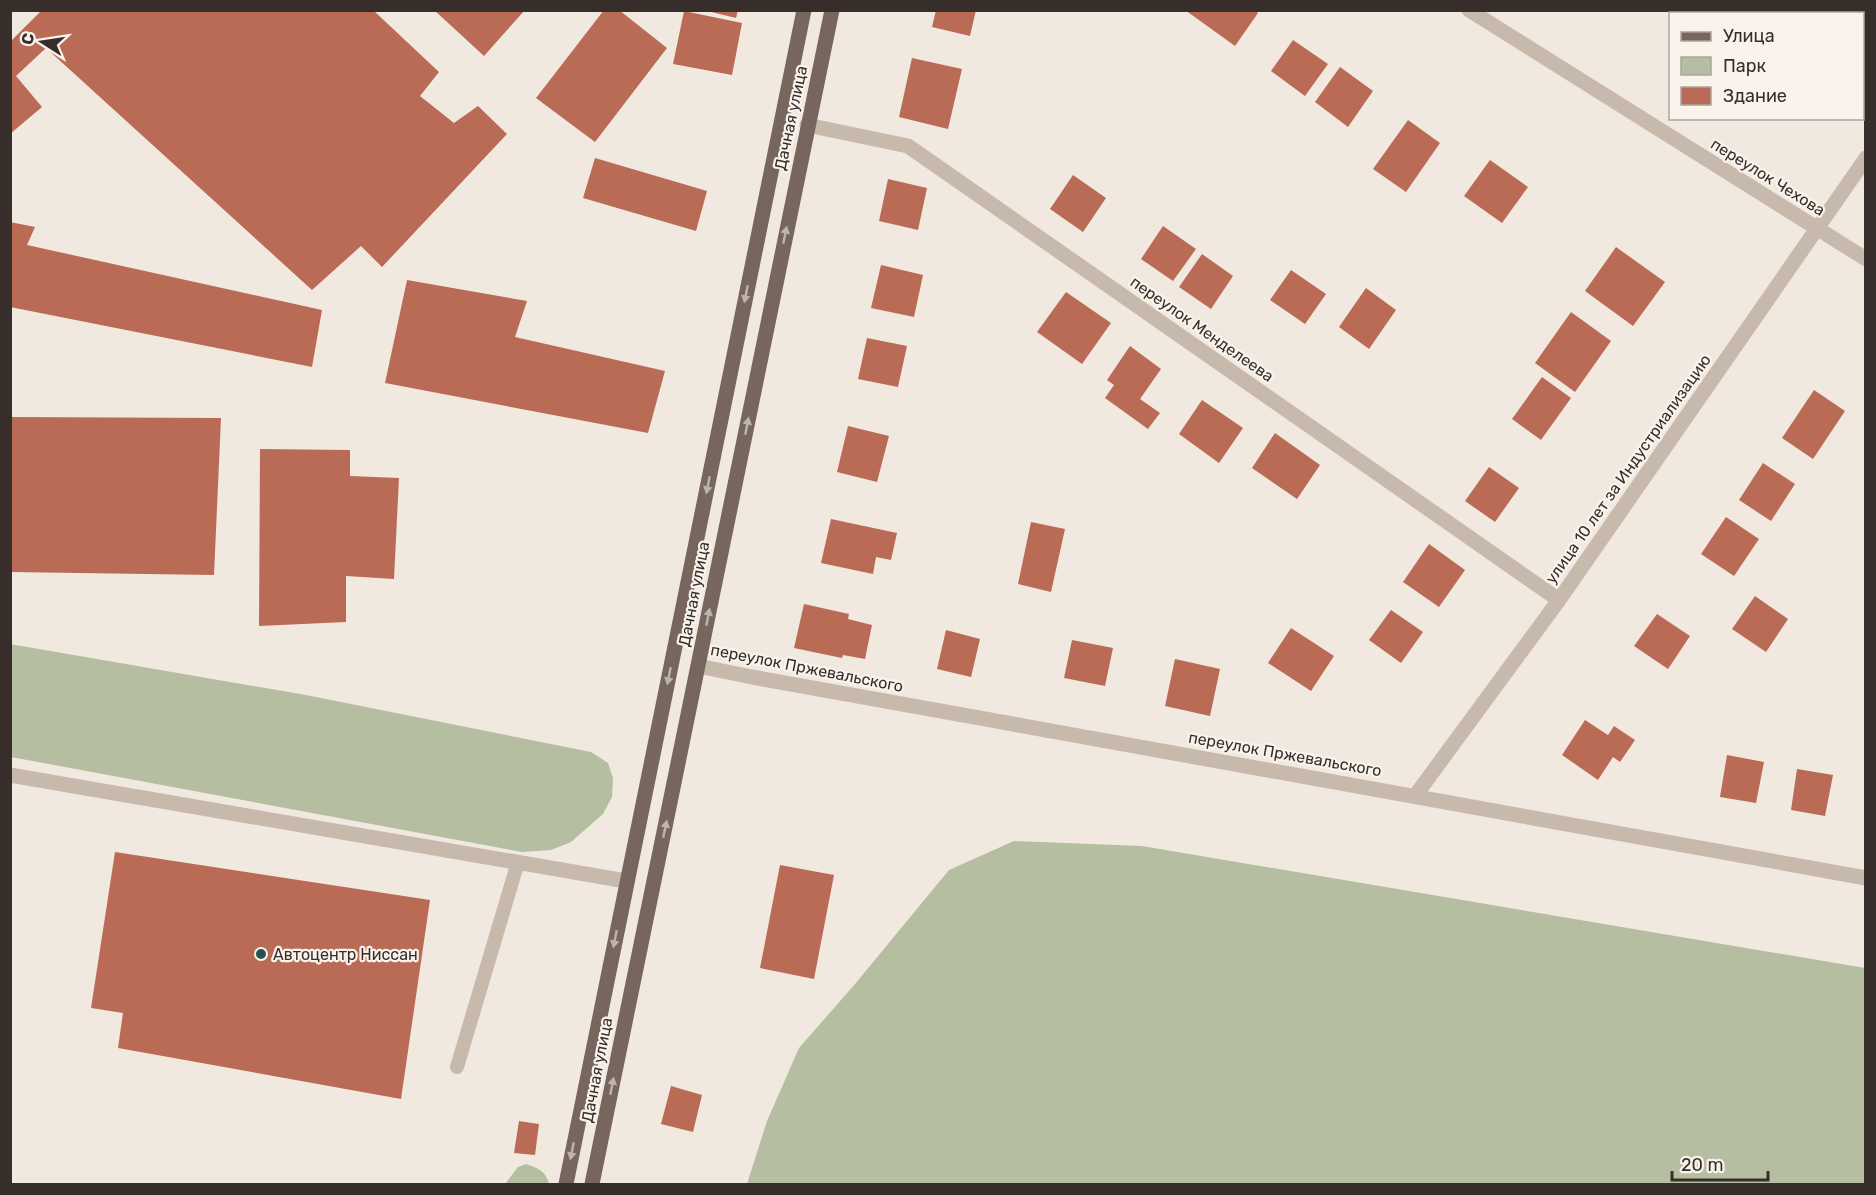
<svg xmlns="http://www.w3.org/2000/svg" width="1876" height="1195" viewBox="0 0 1876 1195" font-family="Rubik,sans-serif">
<rect width="100%" height="100%" fill="#f1e9e0"/>
<path fill="#b5bea1" d="M10,644L306,695L591,752L608,763L613,778L612,797L603,814L571,842L551,850L522,852L11,757Z
M1014,841L1142,846L1865,968V1184H747L767,1121L799,1048L855,984L949,870Z
M526,1164C538,1168 546,1171 549,1184H505L518,1167Z"/>
<path fill="#b96b56" d="M42,10H373L439,72L420,96L454,123L478,106L507,134L382,267L361,246L312,290L46,48L16,76L42,107L10,134V42Z
M434,10H525L484,56Z
M604,10H619L667,48L595,142L536,98Z
M703,10H738L736,18Z
M936,10H976L970,36L932,27Z
M1185,10H1255L1258,13L1235,46Z
M1780,10H1790L1794,14H1778Z
M684,11L742,23L732,75L673,64Z
M1293,40L1328,64L1305,96L1271,71Z
M912,58L962,69L948,129L899,117Z
M1340,67L1373,91L1348,127L1315,102Z
M1408,120L1440,143L1406,192L1373,169Z
M595,158L707,191L696,231L583,198Z
M1490,160L1528,187L1502,223L1464,196Z
M1073,175L1106,198L1083,232L1050,209Z
M888,179L927,188L918,230L879,221Z
M10,222L35,227L27,245L322,310L312,367L10,307Z
M1163,226L1196,249L1173,281L1141,259Z
M1616,247L1665,282L1633,326L1585,291Z
M1202,254L1233,276L1211,309L1179,287Z
M881,265L923,275L914,317L871,308Z
M1291,270L1326,294L1305,324L1270,300Z
M407,280L527,301L515,337L665,371L648,433L385,383Z
M1366,288L1396,310L1369,349L1339,327Z
M1066,292L1111,323L1082,364L1037,332Z
M1571,312L1611,341L1575,392L1535,363Z
M867,338L907,346L898,387L858,379Z
M1130,346L1161,369L1140,399L1160,413L1148,429L1105,398L1114,385L1107,380Z
M1542,377L1571,398L1541,440L1512,419Z
M1814,390L1845,411L1813,459L1782,438Z
M1202,400L1243,428L1219,463L1179,434Z
M10,417L221,418L214,575L10,572Z
M848,426L889,436L877,482L837,472Z
M1275,433L1320,465L1297,499L1252,468Z
M260,449L350,450V476L399,478L394,579L346,576V622L259,626Z
M1763,463L1795,484L1771,521L1739,500Z
M1489,467L1519,488L1495,522L1465,501Z
M1726,517L1759,539L1734,576L1701,554Z
M831,519L897,533L891,560L876,557L873,574L821,563Z
M1031,522L1065,529L1051,592L1018,584Z
M1429,544L1465,570L1439,607L1403,582Z
M1755,596L1788,619L1766,652L1732,629Z
M804,604L849,614L848,619L872,625L865,659L843,655L842,658L794,648Z
M1391,610L1423,632L1401,663L1369,640Z
M1657,614L1690,636L1668,669L1634,646Z
M1291,628L1334,656L1311,691L1268,663Z
M946,630L980,639L971,677L937,669Z
M1072,640L1113,648L1105,686L1064,678Z
M1175,659L1220,669L1210,716L1165,706Z
M1585,720L1608,735L1614,726L1635,740L1620,762L1613,757L1598,780L1562,755Z
M1727,755L1764,762L1756,803L1720,797Z
M1797,769L1833,775L1825,816L1791,810Z
M115,852L430,900L401,1099L118,1048L123,1013L91,1008Z
M780,865L834,875L814,979L760,968Z
M671,1086L702,1095L693,1132L661,1124Z
M519,1121L539,1124L535,1155L514,1153Z"/>
<g fill="none" stroke-linecap="round" stroke-linejoin="round">
<path stroke="#c8b9ad" stroke-width="14" d="M457,1067L518,862"/>
<path stroke="#c8b9ad" stroke-width="15" d="M1469,10L1866,259
M807,125L908,146L1559,600
M698,666L752,677L1866,878
M10,775L626,881
M1415,796L1559,600L1866,158"/>
<path stroke="#77665e" stroke-width="15" d="M566,1184L804,10
M592,1184L832,10"/>
</g>
<defs><path id="oneway-solid" d="M-6-.8H1V-3.2L6.5 0L1 3.2V.8H-6Z" transform="scale(1.5)"/></defs>
<g fill="#beb4ac">
<use href="#oneway-solid" transform="translate(785 235) rotate(-79)"/>
<use href="#oneway-solid" transform="translate(746 294) rotate(101)"/>
<use href="#oneway-solid" transform="translate(747 426) rotate(-79)"/>
<use href="#oneway-solid" transform="translate(708 485) rotate(101)"/>
<use href="#oneway-solid" transform="translate(708 617) rotate(-79)"/>
<use href="#oneway-solid" transform="translate(669 676) rotate(101)"/>
<use href="#oneway-solid" transform="translate(665 829) rotate(-78)"/>
<use href="#oneway-solid" transform="translate(615 939) rotate(101)"/>
<use href="#oneway-solid" transform="translate(612 1086) rotate(-79)"/>
<use href="#oneway-solid" transform="translate(572 1151) rotate(101)"/>
</g>
<circle fill="#255254" stroke="#f9f3ec" stroke-width="2" cx="261" cy="954" r="6"/>
<g text-anchor="middle" dominant-baseline="central" stroke-width="4.5" stroke-linejoin="round" paint-order="stroke">
<g font-size="16" fill="#372e2b" stroke="#f9f3ec">
<text transform="translate(791 118) rotate(-78)">Дачная улица</text>
<text transform="translate(1768 177) rotate(32)">переулок Чехова</text>
<text transform="translate(1202 329) rotate(35)">переулок Менделеева</text>
<text transform="translate(1628 469) rotate(-55)">улица 10 лет за Индустриализацию</text>
<text transform="translate(694 594) rotate(-79)">Дачная улица</text>
<text transform="translate(807 668) rotate(11)">переулок Пржевальского</text>
<text transform="translate(1285 754) rotate(10)">переулок Пржевальского</text>
<text transform="translate(597 1070) rotate(-79)">Дачная улица</text>
</g>
<g font-size="16" fill="#372e2b" stroke="#f9f3ec" text-anchor="start">
<text x="273" y="954">Автоцентр Ниссан</text>
</g>
</g>
<rect width="1876" height="1195" fill="none" stroke="#372e2b" stroke-width="24"/>
<rect x="1669" y="12" width="195" height="108" fill="#f9f3ec" stroke="#aba49f" stroke-width="1.5"/>
<rect x="1681" y="32" width="30" height="9" fill="#77665e" stroke="#aba49f" stroke-width="1.5"/>
<text x="1723" y="42" font-size="18" fill="#372e2b">Улица</text>
<rect x="1681" y="57" width="30" height="18" fill="#b5bea1" stroke="#aba49f" stroke-width="1.5"/>
<text x="1723" y="72" font-size="18" fill="#372e2b">Парк</text>
<rect x="1681" y="87" width="30" height="18" fill="#b96b56" stroke="#aba49f" stroke-width="1.5"/>
<text x="1723" y="102" font-size="18" fill="#372e2b">Здание</text>
<g transform="translate(42 42) rotate(282)" stroke="#f9f3ec" stroke-width="4.5" paint-order="stroke">
<path d="M0-4.5L10 22L0 15L-10 22Z" fill="#372e2b"/>
<text y="-9" font-size="16" font-weight="bold" text-anchor="middle" fill="#372e2b">С</text>
</g>
<path d="M1672 1171v9h96v-9" fill="none" stroke="#372e2b" stroke-width="3"/>
<text x="1681" y="1171" font-size="18" fill="#372e2b" stroke="#f9f3ec" stroke-width="4.5" paint-order="stroke">20 m</text>
</svg>
